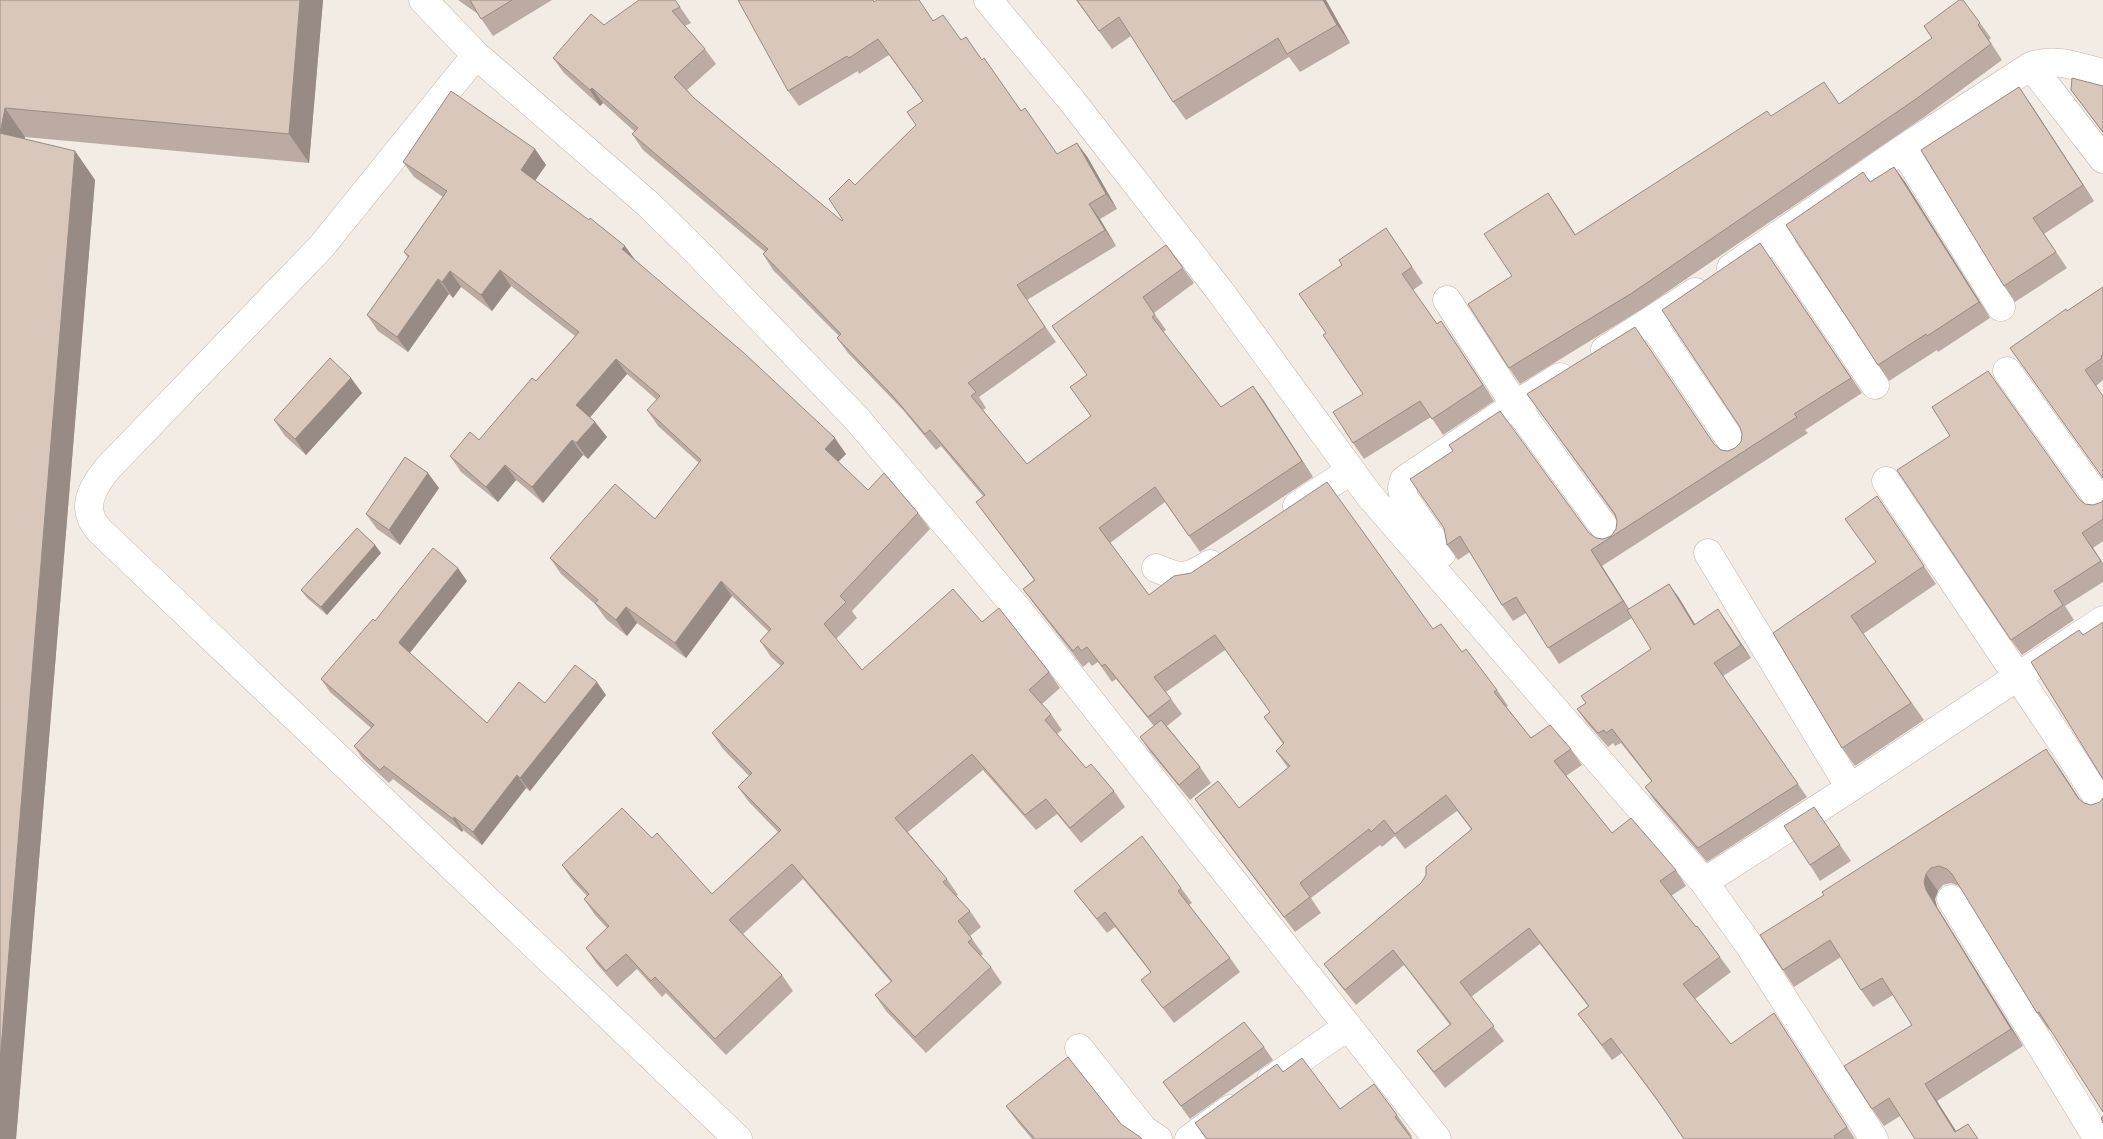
<svg xmlns="http://www.w3.org/2000/svg" width="2103" height="1139" viewBox="0 0 2103 1139" font-family="Overpass,sans-serif">
<rect width="100%" height="100%" fill="#f3ece4"/>
<g fill="none" stroke-linecap="round" stroke-linejoin="round">
<defs>
<path id="minor" d="M423,0L476,55L647,203L698,253L857,419L1020,612L1437,1139
M988,0L1072,101L1220,291L1369,495L1704,882L1749,945L1874,1139
M476,55L321,247L107,469C97,482 84,500 91,517C92,522 97,527 100,531L738,1139
M2031,66L2103,159
M1903,149L2001,307
M1776,238L1875,385
M1731,268L1903,149L2031,66C2056,57 2078,67 2103,73
M1447,300L1515,405L1613,539
M1651,322L1738,451
M1605,350L1695,292
M2007,371L2103,505
M1886,481L2063,744L2103,806
M1297,506L1350,471
M1442,553L1404,498L1402,488L1404,480L1515,405L1560,377
M1708,553L1850,788
M1156,568C1181,579 1187,579 1210,564
M1704,882L1850,788L2103,620
M1951,899L2098,1139
M1079,1048L1144,1130L1158,1139
M1271,1080L1348,1026
M1189,1139L1230,1109"/>
</defs>
<use href="#minor" stroke="#c2b4aa" stroke-width="29"/>
<use href="#minor" stroke="#fff" stroke-width="28"/>
</g>
<path fill="#bbaba2" d="M0,0H323L309,163L25,137V139L75,151L95,180L16,1139H0Z
M458,0H552L493,36L478,14Z
M1076,0H1326L1350,43L1300,72L1289,57L1186,120L1173,102L1131,36L1112,49Z
M875,1L934,21L961,40L982,60L1021,111L1057,154L1077,143L1088,158L1117,209L1100,219L1116,246L1027,300L1056,342L979,397L986,408L983,410L1027,464L1091,416L1070,387L1087,375L1052,326L1183,268L1194,283L1154,313L1166,330L1163,332L1221,407L1253,386L1313,477L1200,552L1165,502L1110,543L1149,595L1433,629L1462,652L1497,690L1508,706L1506,707L1531,738L1571,749L1582,765L1566,776L1612,833L1676,870L1686,886L1671,896L1696,927L1720,957L1731,972L1695,999L1731,1044L1784,1029L1855,1139H1684L1664,1110L1622,1053L1612,1060L1589,1029L1578,1014L1588,1006L1540,944L1471,997L1504,1041L1445,1088L1428,1066L1417,1051L1450,1025L1404,965L1356,1005L1335,979L1324,964L1421,883L1471,829L1457,811L1405,849L1395,836L1382,847L1380,845L1311,898L1321,913L1295,932L1206,815L1195,799L1239,808L1288,768L1276,751L1283,744L1264,717L1270,712L1225,650L1166,692L1182,714L1167,726L1200,767L1211,783L1190,800L1151,753L1140,737L1154,726L1116,679L1112,682L1098,662L1092,666L1089,662L1083,667L1034,604L1023,589L1034,580L976,502L983,496L941,446L936,450L903,410L848,353L837,338L839,336L773,270L763,254L765,252L643,150L632,134L635,132L603,103L600,106L564,73L553,58L604,25L680,7L691,23L685,26L705,49L716,64L687,90L694,98L842,221L843,220L855,185L916,125L923,102L889,55L859,74L858,71L799,106L788,91Z
M1980,23L1991,38L1989,40L2002,60L1927,115L1642,309L1520,384L1509,368L1512,276L1559,209L1575,235L1771,116L1839,104L1932,38L1924,26Z
M2103,86V133L2071,90Z
M2030,103L2094,201L2044,234L2067,268L2015,302L2004,286Z
M535,149L546,165L535,180L636,261L846,454L838,462L868,490L918,513L930,529L852,611L857,618L836,639L862,670L982,622L1049,672L1060,688L1042,704L1051,714L1062,730L1057,734L1086,768L1114,791L1125,807L1081,843L1057,814L1036,830L983,770L908,832L947,879L958,895L956,896L970,911L981,927L970,936L983,954L981,956L991,967L1002,983L926,1053L886,1011L875,995L891,982L803,879L743,934L782,975L793,991L726,1055L666,993L662,997L637,969L617,987L597,964L586,948L607,928L595,915L584,899L587,896L573,881L562,865L652,838L712,894L778,832L749,802L738,787L749,776L723,749L712,733L781,666L771,657L760,641L769,632L732,596L686,658L637,623L627,636L606,619L595,604L561,574L550,558L655,519L699,463L658,426L647,410L657,400L627,374L590,417L595,422L607,437L588,459L583,455L543,503L516,480L498,502L461,472L450,456L479,440L536,381L575,336L511,286L492,311L461,287L453,298L449,294L408,352L378,331L367,315L408,258L404,252L443,197L414,177L403,162Z
M1894,167L1905,182L1990,318L1938,352L1937,350L1889,381L1878,365L1870,182Z
M1386,228L1423,283L1413,290L1437,324L1441,321L1494,401L1443,435L1431,417L1364,459L1353,443L1363,394L1326,333L1342,265Z
M1771,259L1862,393L1805,430L1808,433L1602,566L1629,609L1669,584L1679,598L1695,624L1727,622L1751,658L1723,676L1807,797L1707,862L1654,800L1645,787L1652,782L1621,743L1615,746L1613,743L1608,747L1587,723L1577,709L1586,703L1651,649L1632,618L1559,664L1526,613L1513,621L1502,605L1470,552L1458,560L1447,545L1444,528L1589,533L1596,538L1603,539L1611,536L1616,529L1617,521L1615,516L1527,394L1715,445L1721,450L1728,451L1735,448L1741,442Z
M2103,287V380L2096,386L2103,478L2067,311Z
M351,378L362,393L306,455L285,436L274,420Z
M439,488L400,545L377,529L366,514Z
M1877,496L1936,584L1863,634L1924,720L1855,766L1842,748L1773,633L1876,563Z
M2079,499L2085,504L2093,505L2102,502L2103,500V541L2093,548L2103,563V582L2065,606L2074,620L2022,655L2011,640Z
M375,545L381,553L327,615L307,598L301,590Z
M467,581L410,653L487,723L545,703L606,695L530,791L526,788L482,845L463,830L462,832L393,779L389,783L363,759L354,746L371,728L330,692L321,679L375,621Z
M2058,766L2080,800L2050,1029L2049,1030L2037,1013L1961,887L1959,886L1951,883L1943,885L1938,891L1935,899L1937,907L2023,1046L1937,1101L1956,1131L1968,1124L1978,1139H1915L1900,1116L1884,1126L1872,1109L1912,1025L1893,995L1873,1007L1861,990L1841,957L1794,987L1783,970Z
M1814,807L1851,861L1820,881L1810,865Z
M1181,888L1192,903L1189,905L1230,958L1240,972L1174,1023L1141,980L1151,973L1115,927L1107,933L1074,891Z
M1264,1047L1273,1060L1190,1119L1163,1082Z
M1283,1072L1340,1109L1397,1115L1412,1136L1411,1137L1412,1139H1206L1195,1123Z
M1006,1106L1121,1124L1142,1139H1032L1017,1121Z"/>
<path fill="#988b84" d="M300,0H323L309,163L289,134Z
M1323,0H1326L1350,43L1337,25Z
M2019,87L2030,103L2094,201L2083,185Z
M592,88L603,103L600,106L590,90Z
M5,108L25,137L21,162L0,133Z
M1077,143L1088,158L1117,209L1106,194Z
M535,149L546,165L532,185L521,170Z
M75,151L95,180L16,1139H0V1061Z
M1894,167L1905,182L1990,318L1979,302Z
M1548,193L1559,209L1586,251L1575,235Z
M1089,204L1100,219L1116,246L1105,230Z
M625,246L636,261L622,249Z
M500,270L511,286L492,311L481,295Z
M450,271L461,287L453,298L442,282Z
M438,279L449,294L408,352L397,337Z
M1441,321L1452,337L1494,401L1483,385Z
M616,359L627,374L587,421L576,405Z
M351,378L362,393L306,455L295,439Z
M1253,386L1264,401L1313,477L1302,461Z
M595,422L607,437L588,459L576,443Z
M835,438L846,454L836,464L825,449Z
M572,440L583,455L543,503L532,487Z
M505,465L516,480L498,502L486,487Z
M428,473L439,488L400,545L389,530Z
M2082,533L2093,548L2103,564Z
M375,545L381,553L327,615L321,607Z
M1591,550L1602,566L1634,617L1623,601Z
M458,568L467,581L408,655L400,644L399,642Z
M721,581L732,596L686,658L675,643Z
M1669,584L1679,598L1703,638L1694,625Z
M626,607L637,623L627,636L616,620Z
M1718,609L1727,622L1751,658L1741,645Z
M597,682L606,695L530,791L520,778Z
M2046,749L2058,766L2090,815L2078,798Z
M517,775L526,788L482,845L473,832Z
M454,817L463,830L462,832L453,819Z
M1926,874L1938,891L1935,899L1937,907L2023,1046L2011,1029L1926,890L1924,882Z
M1925,1084L1937,1101L1961,1139L1955,1132Z"/>
<path fill="#d9c7bc" stroke="#988b84" d="M0,0H300L289,134L5,108L0,133L75,151L0,1061Z
M470,0H512L481,19Z
M639,0H675L680,7L672,11L705,49L674,77L694,98L842,221L843,220L829,199L849,179L855,185L916,125L907,112L923,101L878,39L849,58L847,56L788,91L738,0H873L874,2L877,0H919L933,21L943,15L961,40L966,37L982,60L984,58L1021,111L1025,108L1057,154L1077,143L1106,194L1089,204L1105,230L1017,285L1045,327L968,383L976,392L971,396L1027,464L1091,416L1070,387L1087,375L1052,326L1166,245L1183,268L1143,297L1155,315L1152,317L1221,407L1253,386L1302,461L1189,536L1155,487L1099,528L1149,595L1174,576L1191,573L1327,482L1433,629L1441,624L1462,652L1466,649L1497,690L1494,692L1531,738L1550,725L1571,749L1554,761L1612,833L1631,818L1676,870L1660,881L1696,927L1697,926L1720,957L1683,984L1731,1044L1774,1013L1847,1127L1834,1136L1836,1139H1684L1656,1098L1611,1038L1602,1045L1578,1014L1589,1006L1529,928L1460,982L1494,1026L1434,1072L1417,1051L1451,1024L1393,950L1345,990L1324,964L1421,883L1426,875V867L1472,829L1446,795L1395,834L1384,820L1371,832L1369,829L1300,883L1310,897L1284,917L1195,799L1218,781L1239,808L1290,766L1276,751L1284,743L1264,717L1270,712L1215,635L1154,677L1171,699L1148,717L1105,664L1102,666L1087,647L1081,651L1078,646L1073,651L1023,589L1035,580L976,502L985,495L930,430L925,434L892,395L837,338L841,334L763,254L768,249L632,134L638,128L592,88L590,90L553,58L591,14L604,25Z
M1077,0H1323L1337,25L1287,54L1278,38L1173,102L1119,17L1099,31Z
M1959,0H1963L1980,23L1978,25L1991,44L1916,99L1632,293L1509,368L1468,304L1512,276L1484,234L1548,193L1575,235L1767,111L1771,116L1824,82L1839,104L1932,38L1924,26Z
M2072,78L2103,86V132L2071,90Z
M2019,87L2083,185L2033,218L2056,252L2004,286L1921,150Z
M451,91L535,149L521,170L589,220L590,218L625,246L622,249L744,353L835,438L825,449L868,490L884,473L918,513L840,596L846,602L824,624L862,670L953,589L982,622L999,608L1049,672L1029,690L1051,714L1045,720L1086,768L1091,764L1114,791L1070,828L1046,799L1025,815L972,754L895,818L947,879L943,882L970,911L958,921L972,939L968,942L991,967L915,1037L875,995L892,981L792,864L729,920L782,975L715,1039L655,977L651,981L626,954L606,971L586,948L609,926L584,899L589,894L562,865L622,808L652,838L657,833L712,894L781,830L738,787L752,773L712,733L784,663L760,641L771,629L721,581L675,643L626,607L616,620L595,603L598,600L550,558L615,484L655,519L701,460L647,410L660,396L616,359L576,405L595,422L576,443L572,440L532,487L505,465L486,487L450,456L470,432L479,440L532,378L536,381L579,332L500,270L481,295L450,271L442,282L438,279L397,337L367,315L409,256L404,252L447,191L403,162Z
M1894,167L1979,302L1927,336L1926,334L1878,365L1786,225L1863,172L1870,182Z
M1386,228L1412,267L1402,274L1437,324L1441,321L1483,385L1432,419L1420,401L1353,443L1333,412L1363,394L1323,335L1326,333L1299,294L1342,265L1339,260Z
M1760,243L1851,378L1794,414L1797,417L1591,550L1623,601L1548,648L1516,597L1502,605L1460,536L1447,545L1444,528L1410,479L1453,451L1449,445L1500,411L1589,533L1596,538L1603,539L1611,536L1616,529L1617,521L1615,514L1527,394L1635,327L1714,444L1721,450L1728,451L1735,448L1741,442L1742,434L1740,427L1662,310Z
M2103,287V354L2101,356L2102,358L2085,370L2103,396V478L2010,348L2066,309L2067,311Z
M330,358L351,378L295,439L274,420Z
M1988,371L2079,499L2085,504L2093,505L2102,502L2103,500V519L2082,533L2101,561L2054,591L2063,605L2011,640L1897,470L1950,436L1932,407Z
M405,457L428,473L389,530L366,514Z
M1877,496L1924,566L1851,616L1911,703L1842,748L1773,633L1876,562L1845,519Z
M357,528L375,545L321,607L301,590Z
M433,548L458,568L399,642L400,644L487,723L519,682L545,703L575,665L597,682L520,778L517,775L473,832L454,817L453,819L384,766L380,770L354,746L374,725L321,679L373,619L375,621Z
M1669,584L1694,625L1718,609L1741,645L1714,663L1798,784L1698,848L1645,787L1652,781L1612,729L1606,733L1604,730L1598,733L1577,709L1586,703L1581,696L1651,649L1627,610Z
M2103,622V779L2031,662L2079,630L2083,635Z
M1161,720L1200,767L1179,785L1140,737Z
M2046,749L2078,798L2084,803L2091,805L2100,802L2103,798V1112L2039,1012L2037,1013L1952,874L1947,869L1939,866L1931,868L1926,874L1924,882L1926,890L2011,1029L1925,1084L1955,1132L1968,1124L1978,1139H1915L1889,1098L1872,1109L1844,1066L1912,1025L1882,978L1861,990L1830,940L1783,970L1760,935L1824,895L1822,892Z
M1814,807L1840,845L1810,865L1784,826Z
M1142,836L1181,888L1178,891L1230,958L1163,1008L1141,980L1151,972L1105,912L1097,919L1074,891Z
M1244,1022L1264,1047L1181,1106L1163,1082Z
M1068,1057L1121,1124L1140,1137L1142,1139H1035L1006,1106Z
M1302,1058L1340,1109L1374,1084L1397,1115L1395,1117L1412,1139H1207L1195,1123L1277,1064L1283,1072Z
M2103,1116V1123L2101,1118Z"/>
</svg>
